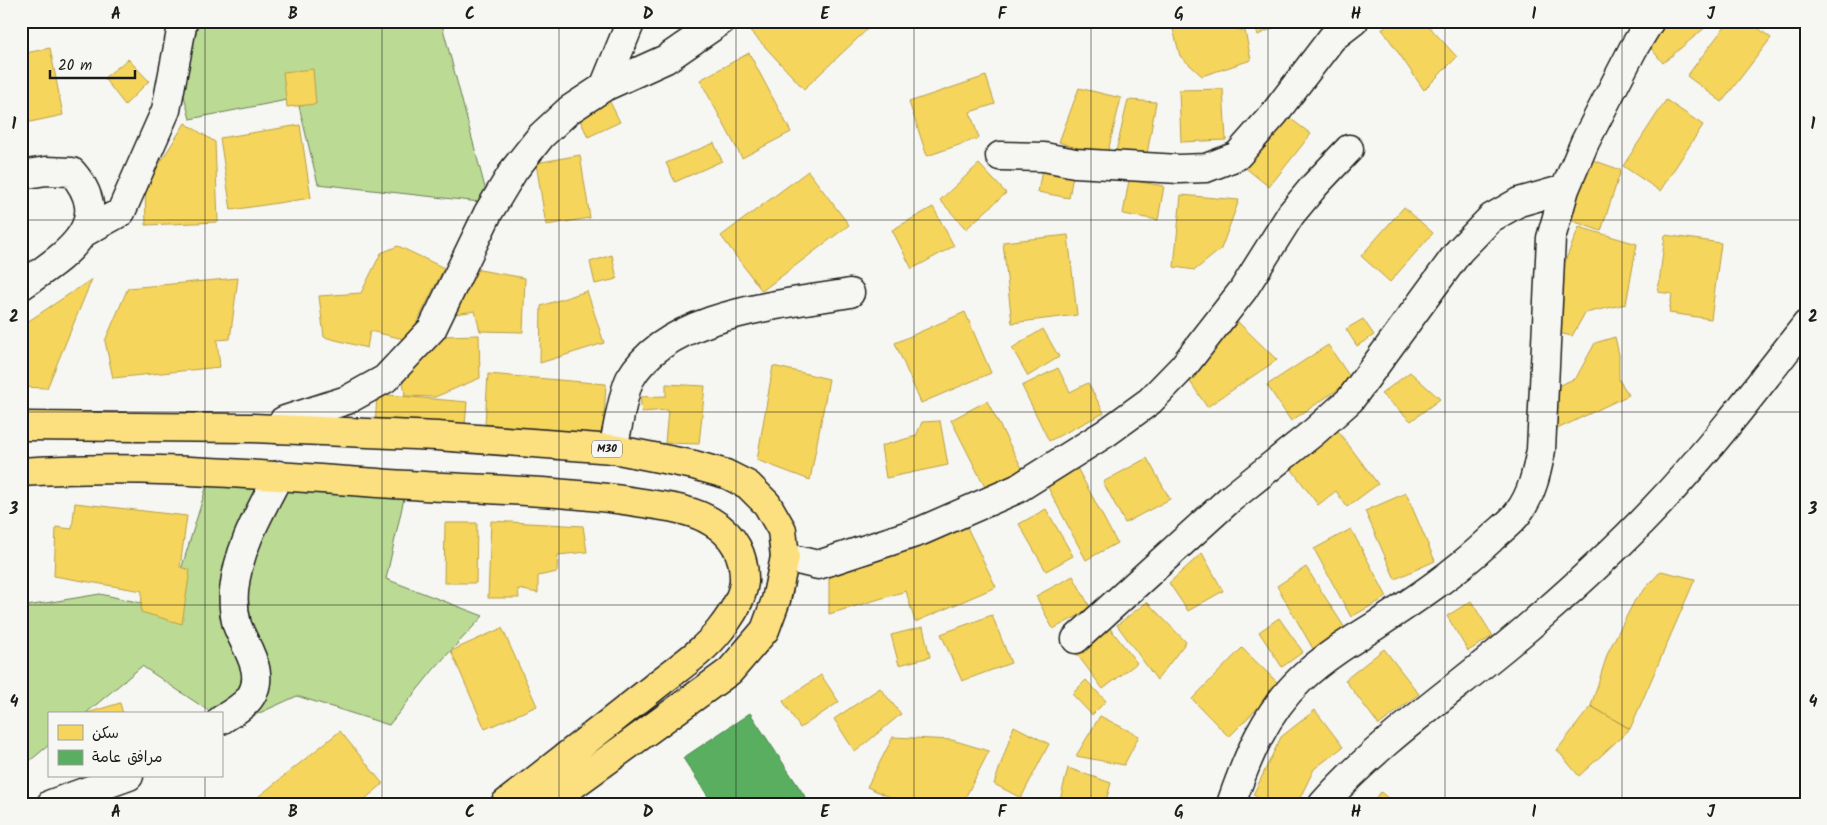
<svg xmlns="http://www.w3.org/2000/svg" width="1827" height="825" viewBox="0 0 1827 825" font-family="Kalam,'Playpen Sans Arabic',sans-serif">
<rect width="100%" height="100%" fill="#f6f6f2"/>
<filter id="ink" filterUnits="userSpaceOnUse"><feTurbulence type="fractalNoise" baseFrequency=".02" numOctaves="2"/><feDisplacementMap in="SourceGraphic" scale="10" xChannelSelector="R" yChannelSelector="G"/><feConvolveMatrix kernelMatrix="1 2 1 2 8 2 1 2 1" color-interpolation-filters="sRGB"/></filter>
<g filter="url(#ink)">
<path fill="#bbdb94" stroke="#6c7c58" d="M181,21H441L489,203L318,184L297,98L190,119L171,45Z
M211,472L409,476L386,579L483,616L434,669L389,725L297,696L231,726L142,666L85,714H49V745L21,768V607L100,594L169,609Z"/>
<path fill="#f6d55c" stroke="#b59e49" d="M741,21H876L804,89Z
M1171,21H1200L1245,31L1251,60L1202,76L1180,56Z
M1252,21H1288L1258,35Z
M1393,21H1424L1457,57L1424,90L1382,29Z
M1644,21H1704L1707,26L1663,63L1635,29Z
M1729,21H1749L1771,38L1722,102L1687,76Z
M50,48L63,115L21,124V54Z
M749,53L791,132L742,158L700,80Z
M128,59L149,81L125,105L104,78Z
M313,69L316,104L287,107L283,72Z
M986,76L995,104L970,112L979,138L927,156L909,102Z
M1079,88L1121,98L1106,159L1059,142Z
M1223,89L1226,140L1181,142L1179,90Z
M608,98L620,122L588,137L577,114Z
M1128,100L1156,102L1146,160H1114Z
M1666,100L1703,125L1660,191L1623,166Z
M1283,113L1311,134L1269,187L1242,165Z
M185,123L215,142L218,222L146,225L145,187Z
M300,125L311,198L231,210L220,138Z
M714,143L722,161L675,182L666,163Z
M580,155L590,218L546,225L536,163Z
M1581,156L1621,170L1601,231L1561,217Z
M979,164L1006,193L966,229L940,200Z
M1043,164L1074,169L1069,198L1038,192Z
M808,171L849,225L762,291L721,236Z
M1129,180L1164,186L1158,220L1123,214Z
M1181,195L1239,200L1221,249L1195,270L1174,267Z
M933,207L954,246L912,269L892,230Z
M1404,207L1433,233L1390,282L1361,256Z
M1579,227L1637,244L1626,304L1585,313L1572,336L1554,332L1560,274Z
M1068,235L1077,315L1012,323L1003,242Z
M1665,235L1721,243L1711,319L1669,313L1672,294L1658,292Z
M398,246L444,268L408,340L370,331L367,348L324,337L319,296L361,293L381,253Z
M612,255L617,279L595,284L590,262Z
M468,268L525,278L523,332L480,331L475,311L455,314Z
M238,278L230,339L217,340L220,367L113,378L105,341L128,288Z
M92,279L47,388L21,387V326Z
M587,291L604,343L540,363L541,306Z
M965,312L991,373L921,403L895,343Z
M1363,319L1374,335L1357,346L1346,329Z
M1236,320L1277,360L1207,407L1187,377Z
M1043,329L1059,357L1028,376L1012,348Z
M479,335L480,378L435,397L405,396L403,379L444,336Z
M1615,337L1619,355V380L1629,395L1555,430L1553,388L1576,378L1595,343Z
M1328,345L1352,380L1291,421L1267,385Z
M773,366L829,379L810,480L757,460Z
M1058,368L1070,392L1088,383L1104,413L1049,441L1022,386Z
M1410,372L1440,399L1411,421L1381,394Z
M488,374L606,384L603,434L485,424Z
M666,384L705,386L699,444L665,443L668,410L642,412L640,397L666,396Z
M377,394L467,402L464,436L375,428Z
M987,401L1024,472L987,491L951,420Z
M940,421L948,465L886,478L881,446L916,436L922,422Z
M1335,427L1378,484L1347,507L1336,491L1318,505L1287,463Z
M1147,458L1170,499L1125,523L1103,482Z
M1075,464L1117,543L1086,560L1044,480Z
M1406,493L1435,561L1395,579L1365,511Z
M75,503L187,516L180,567L190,570L182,624L141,612L142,591L54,576L56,527L72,529Z
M1046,509L1073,556L1046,571L1019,524Z
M491,521L583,526L587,552L558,555L557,572L538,576V593L518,589L519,598H488Z
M964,521L996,587L915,622L906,591L829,614V578Z
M445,523H477L476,583H444Z
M1351,529L1387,597L1351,617L1314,549Z
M1202,553L1223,591L1188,611L1169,583Z
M1306,567L1348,633L1316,654L1277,586Z
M1661,571L1695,579L1630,729L1591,706L1608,652L1635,600Z
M1073,576L1091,609L1053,629L1036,596Z
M1471,601L1493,636L1468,651L1447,616Z
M1147,602L1186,642L1157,680L1117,625Z
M992,615L1011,663L962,681L941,634Z
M1279,618L1303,652L1282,667L1259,632Z
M923,627L930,657L899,665L891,635Z
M1109,627L1137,663L1103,689L1076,653Z
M502,628L537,706L485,729L451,651Z
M1242,648L1280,685L1229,737L1192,699Z
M1384,649L1419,694L1379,725L1345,680Z
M821,675L839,702L800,728L783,701Z
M1086,680L1106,701L1092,715L1072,694Z
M880,688L901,714L855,752L834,719Z
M120,703L123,714H84Z
M1591,706L1630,729L1579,776L1557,750Z
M1315,710L1343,747L1314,769L1297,804H1271L1253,795L1281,737Z
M1100,716L1139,736L1124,765L1076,756Z
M1014,726L1049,744L1021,798L994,784Z
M340,731L383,784L359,804H254L253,801Z
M893,737L952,740L989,751L962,804H906L867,787Z
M1068,768L1111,783L1105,804H1059Z
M1381,792L1394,804H1371Z"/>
<path fill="#5aae61" stroke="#47824c" d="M750,713L810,804H713L683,758Z"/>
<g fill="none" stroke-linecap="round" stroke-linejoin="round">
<defs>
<path id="minor" d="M604,87L631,21
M1000,156L1044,157L1075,163L1179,169L1206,168L1237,156L1274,114L1332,38L1354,21
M21,175L46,171L72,172C118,225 62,257 21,286
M85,232L121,212L166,110L183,21
M278,429L283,421L288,419L347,400L385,379L432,329L488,213L514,170L541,136L569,110L604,87L666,59L721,21
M613,449C617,433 623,392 630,379C667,313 782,305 850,293
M785,557L818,565L921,531L1017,489L1106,433L1150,401L1183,367L1243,290L1291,214L1315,185L1349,149
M1076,639L1230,499L1314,432L1350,400L1459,251L1491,218L1519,202L1565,189
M221,720C230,714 245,706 251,696C266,672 245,647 237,625C234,614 233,603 234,591C238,548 260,512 279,475
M51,804L129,776
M1231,804C1247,758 1265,713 1301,679C1323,658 1349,642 1375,626C1416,599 1455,573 1490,540C1499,531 1511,523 1518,513C1532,495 1537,471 1541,450L1551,238L1565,189L1585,142L1633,49L1650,21
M1323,804C1387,732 1470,680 1541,616C1580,582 1618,547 1654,509C1708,452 1757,388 1806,325"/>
<path id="highway" d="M21,426L253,428L437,436L613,449L694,465L726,474L748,485L767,504L782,530L785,557L776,600L765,630L730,671L547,804
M21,472C155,463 290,478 424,486C497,490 571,491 643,503C667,507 692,509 712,522C734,535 745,556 744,582C742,600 731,616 720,630C702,653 675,670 653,688C604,727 555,765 505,804"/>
</defs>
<use href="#minor" stroke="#1c1c1c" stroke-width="31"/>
<use href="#highway" stroke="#1c1c1c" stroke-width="31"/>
<use href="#minor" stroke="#f6f6f2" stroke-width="28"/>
<use href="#highway" stroke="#fce080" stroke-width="28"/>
</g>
</g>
<path fill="none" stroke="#1c1c1c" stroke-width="1" stroke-opacity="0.55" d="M205,21V714M382,21V804M559,21V804M736,21V804M914,21V804M1091,21V804M1268,21V804M1445,21V804M1622,21V804M21,220H1806M21,412H1806M21,605H1806M205,776V804"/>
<g text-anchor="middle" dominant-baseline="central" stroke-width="5" stroke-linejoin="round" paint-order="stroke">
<rect fill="#f6f6f2" stroke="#5d5d5c" stroke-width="1" x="592" y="440.5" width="30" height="17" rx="4"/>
<g font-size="11" font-weight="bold" fill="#1c1c1c">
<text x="607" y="449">M30</text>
</g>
</g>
<rect width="1827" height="825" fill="none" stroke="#f6f6f2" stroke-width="55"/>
<rect x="48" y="712" width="175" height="65" fill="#f6f6f2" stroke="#9f9f9c"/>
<rect x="58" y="725" width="25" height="15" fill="#f6d55c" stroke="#9f9f9c"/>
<text x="92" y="738" font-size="15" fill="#1c1c1c">سكن</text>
<rect x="58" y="750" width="25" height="15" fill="#5aae61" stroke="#9f9f9c"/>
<text x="92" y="762" font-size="15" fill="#1c1c1c">مرافق عامة</text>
<path d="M50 70v8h85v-8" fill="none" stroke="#1c1c1c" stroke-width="2.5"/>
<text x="58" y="70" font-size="15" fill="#1c1c1c" stroke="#f6f6f2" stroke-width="4" paint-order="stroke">20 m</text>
<rect x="28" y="28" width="1772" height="770" fill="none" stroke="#1c1c1c" stroke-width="2"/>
<g font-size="16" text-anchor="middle" font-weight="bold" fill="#1c1c1c">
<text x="116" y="19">A</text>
<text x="293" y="19">B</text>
<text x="470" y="19">C</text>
<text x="648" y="19">D</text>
<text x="825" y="19">E</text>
<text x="1002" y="19">F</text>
<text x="1179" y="19">G</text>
<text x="1356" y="19">H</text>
<text x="1534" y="19">I</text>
<text x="1711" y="19">J</text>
<text x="14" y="129">1</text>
<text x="1813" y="129">1</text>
<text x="14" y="322">2</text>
<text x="1813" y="322">2</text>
<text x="14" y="514">3</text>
<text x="1813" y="514">3</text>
<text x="14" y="707">4</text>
<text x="1813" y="707">4</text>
<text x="116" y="817">A</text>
<text x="293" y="817">B</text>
<text x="470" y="817">C</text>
<text x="648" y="817">D</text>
<text x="825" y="817">E</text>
<text x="1002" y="817">F</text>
<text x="1179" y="817">G</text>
<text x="1356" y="817">H</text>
<text x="1534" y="817">I</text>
<text x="1711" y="817">J</text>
</g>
</svg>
